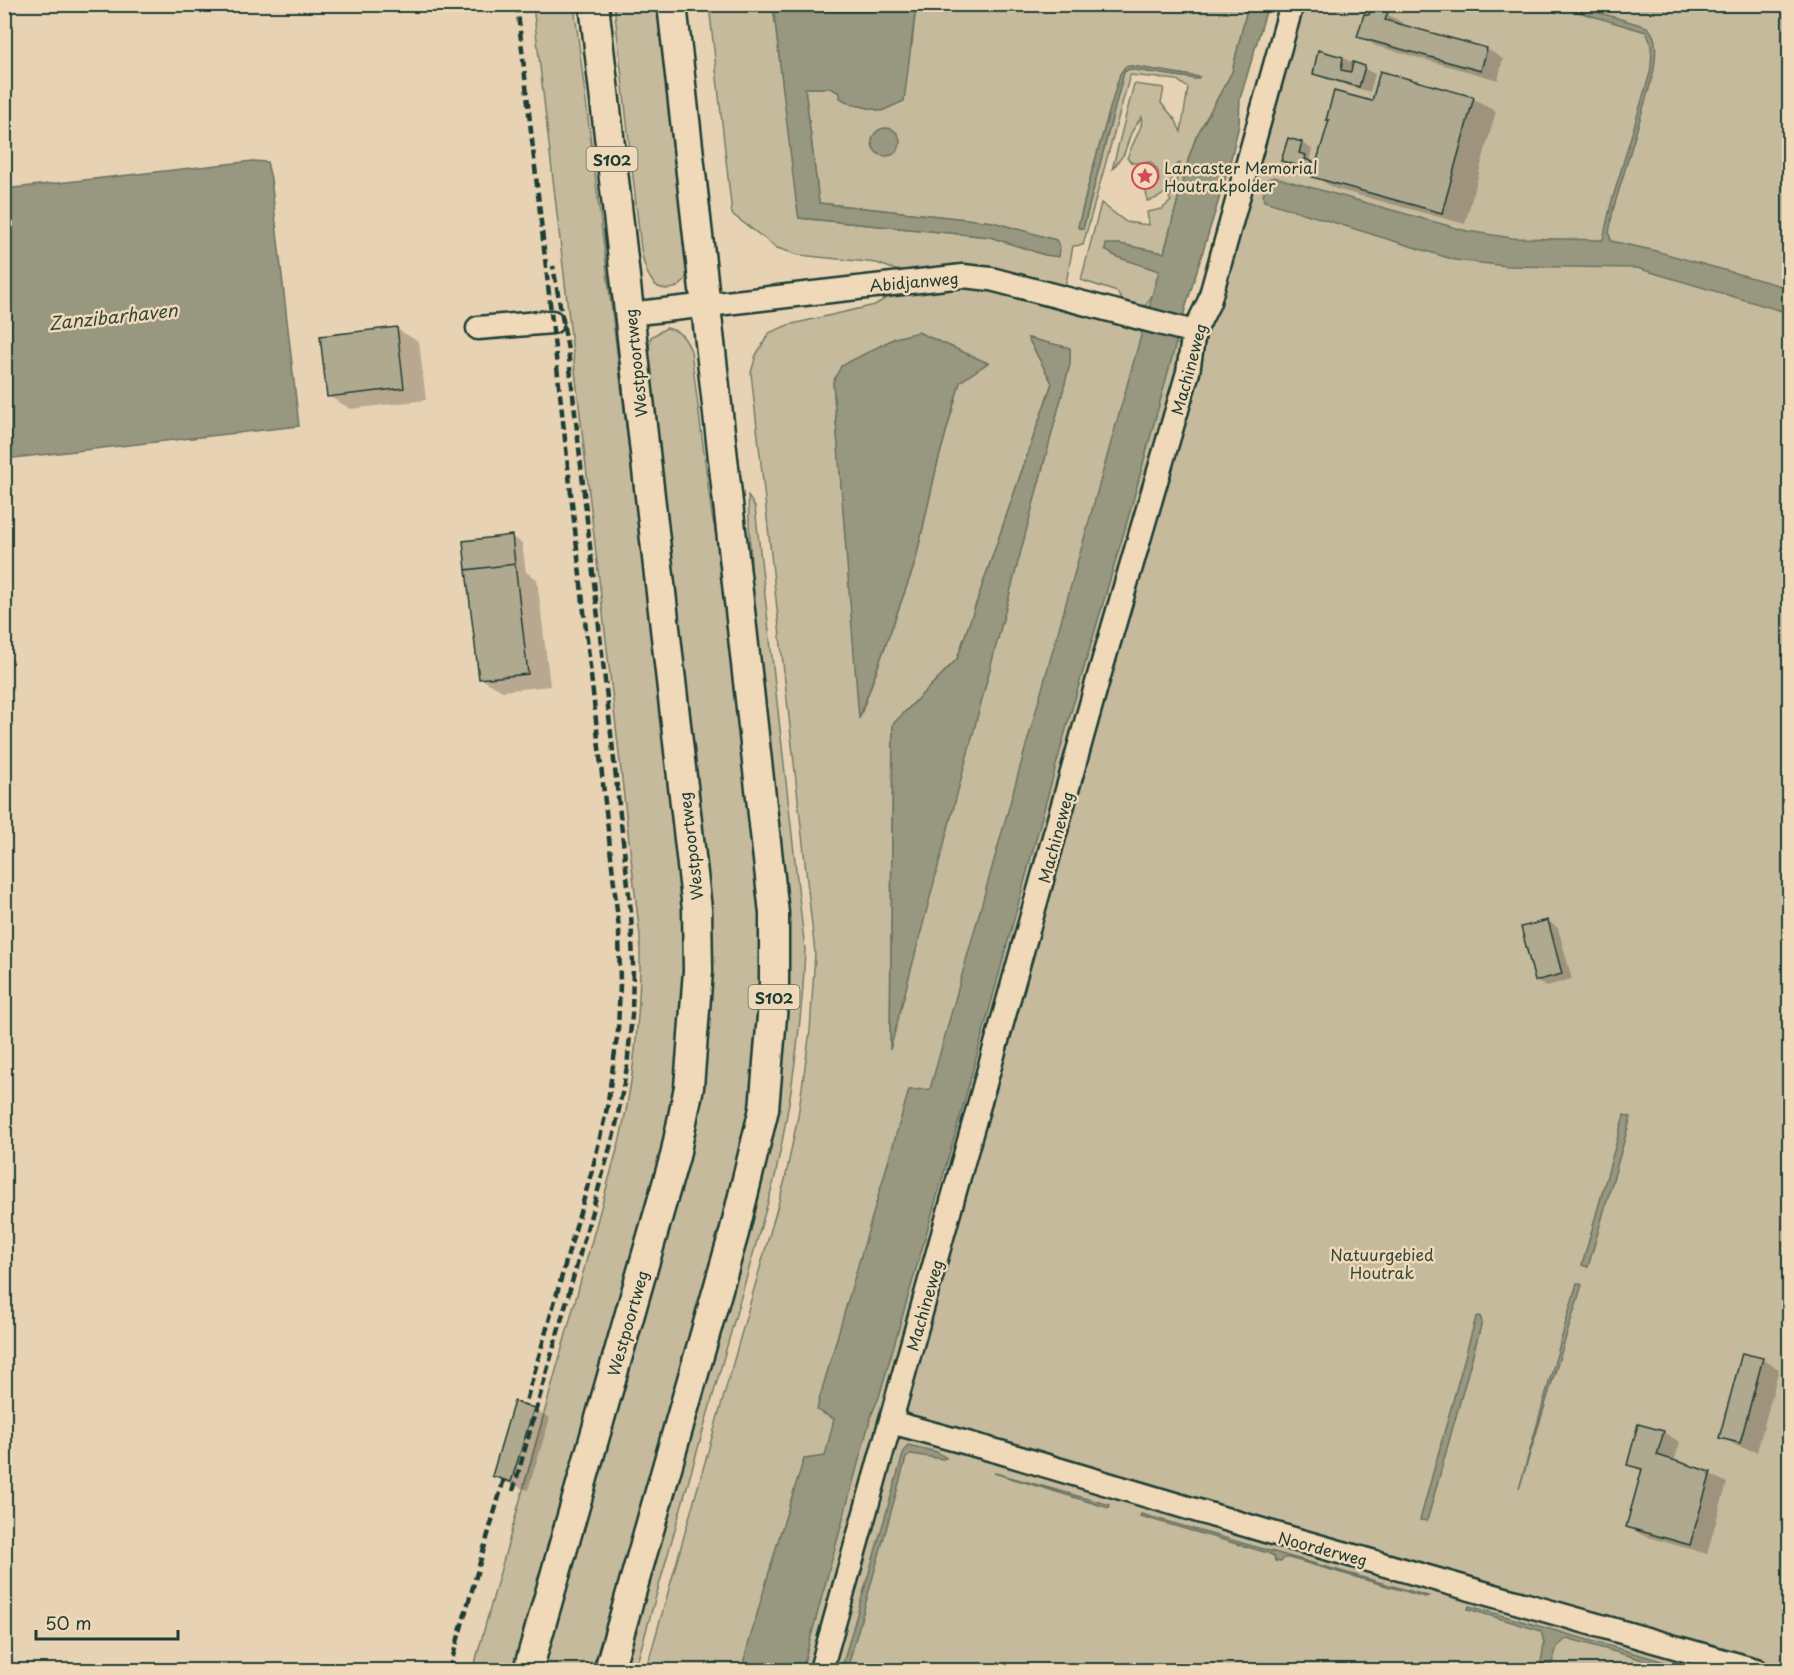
<svg xmlns="http://www.w3.org/2000/svg" width="1794" height="1675" viewBox="0 0 1794 1675" font-family="'Playpen Sans',sans-serif">
<rect width="100%" height="100%" fill="#e7d3b3"/>
<filter id="ink" filterUnits="userSpaceOnUse"><feTurbulence type="fractalNoise" baseFrequency=".0167" numOctaves="2"/><feDisplacementMap in="SourceGraphic" scale="12" xChannelSelector="R" yChannelSelector="G"/><feConvolveMatrix kernelMatrix="1 2 1 2 8 2 1 2 1" color-interpolation-filters="sRGB"/></filter>
<g filter="url(#ink)">
<path fill="#c6ba9d" stroke="#727c68" stroke-width="1.5" fill-rule="evenodd" d="M533,5H574L672,797L687,935L682,1085L521,1670H473L620,1139C636,1072 641,1005 640,936Z
M614,5H662L690,262C688,268 688,276 684,281C677,291 659,292 652,281C645,271 643,260 641,249Z
M709,5H773L799,218L990,237L1045,255L993,222L819,203L805,88H830L840,93L851,104L882,111L912,45L916,5H1248L1232,72L1196,137L1189,157L1164,253L1119,244L1117,257L1159,271L1153,294L1144,308L1124,303L1117,292L1081,280L1101,203L1126,222L1149,225L1147,212L1162,209L1171,201L1169,198L1176,185L1180,163L1175,166C1171,186 1169,197 1147,201L1146,189L1152,188L1159,181L1158,171L1151,162L1132,163L1127,158L1141,126L1142,116L1131,133L1124,154L1112,170L1134,84L1164,88L1161,103L1175,119L1181,132L1188,88L1177,80L1130,75L1083,245L1073,246L1066,283L1061,287L978,265L906,274L877,263L799,255L777,248L732,214ZM1131,66L1199,77L1196,79L1129,69L1124,72L1083,229L1078,227L1091,175L1120,74L1125,67Z
M1300,5H1789V1670H829L896,1441L905,1436L914,1421L908,1413L906,1406Z
M972,287C1044,300 1115,323 1184,346L814,1670H646L785,1180L798,1116L810,1031L815,953L751,373L756,355L769,333L788,325L875,305L893,294ZM1028,338L1070,348V364L890,1046L893,724L957,659L1052,383ZM833,382H960L937,465L915,563L860,717Z
M666,328C681,331 685,337 691,351L712,516L732,605L765,928L757,1096L612,1624L590,1670H537L698,1088L648,353L651,337Z
M748,496L755,507L805,950C802,1026 791,1102 775,1177L635,1670H619L774,1110Z"/>
<path fill="#989780" stroke="#687362" stroke-width="1.5" d="M773,5H916L904,101L882,111L851,104L840,98V93L830,88H805L819,203L993,222L1056,240L1060,247L1059,257L1045,255L990,237L799,218L796,201Z
M1248,5H1268L1240,99L1239,125L1229,167L1186,306L1131,508L1066,729L960,1117L879,1397L871,1416L802,1670H741L780,1534L804,1459L825,1456L834,1419L817,1410L819,1400L909,1090L930,1089L1159,271L1117,257L1105,250L1106,244H1119L1164,253L1189,157L1196,137L1232,72Z
M1555,5H1574L1647,27C1660,37 1655,61 1653,75L1613,210L1609,233L1611,241L1652,250L1789,288V313L1637,268L1507,266L1455,260L1264,201L1263,196L1268,179L1274,177L1467,231L1512,238L1603,240L1611,204L1650,73C1652,61 1653,43 1646,32Z
M1131,66L1199,77L1197,79L1129,69L1124,72L1083,229L1078,227L1091,175L1120,74L1125,67Z
M872 142a14 14 0 1 1 28 0a14 14 0 1 1-28 0Z
M253,161L267,162L271,179L299,426L5,459V189Z
M918,332L988,363L960,382L937,465L915,563L859,719L833,382L841,366L895,338Z
M1028,338L1070,348V364L890,1050L893,724L957,659L1052,383Z
M1624,1115L1631,1117L1588,1267L1582,1265Z
M1577,1283L1582,1285L1519,1489Z
M1480,1316L1482,1322L1427,1521L1420,1520L1476,1317Z
M908,1445L937,1452L946,1458L942,1459L911,1454L906,1458L847,1670H841L904,1451Z
M994,1473H995L1110,1505L1109,1508Z
M1141,1514L1428,1596L1425,1597L1289,1558H1284L1281,1562L1275,1561L1274,1556L1268,1553L1140,1516Z
M1469,1606L1693,1670H1678L1567,1638L1557,1647L1551,1666L1541,1663L1544,1643L1541,1631L1468,1609Z"/>
<path fill="#0003" d="M1387,14L1403,23V26L1487,49L1503,59L1498,80L1376,46L1359,36Z
M1343,58L1375,74L1370,92L1326,79L1315,73Z
M1474,99L1496,111L1465,224L1336,189L1313,176L1315,172L1293,167L1283,161L1289,140L1302,143L1312,149L1310,159L1317,163L1373,103Z
M397,329L419,342L426,400L351,409L328,396Z
M512,537L522,543L526,572L537,579L550,686L502,691L480,678Z
M1548,921L1558,928L1572,979L1547,986L1536,980Z
M1743,1354L1763,1360L1779,1369L1757,1452L1737,1446L1721,1437Z
M533,1409L550,1418L528,1490L510,1484L494,1475Z
M1663,1432L1680,1442L1674,1462L1710,1474L1727,1483L1707,1554L1644,1536L1628,1526L1643,1472L1629,1464Z"/>
<path fill="#afa990" stroke="#1f3d34" stroke-width="1.5" d="M1371,8L1388,12L1385,20L1487,48L1481,71L1357,37L1364,14L1369,15Z
M1318,50L1343,57L1341,70L1351,72L1353,62L1365,66L1359,87L1313,74Z
M1380,71L1474,97L1442,213L1312,177L1329,120H1326L1334,91L1372,101Z
M1288,138L1302,142L1299,153L1306,155L1305,159L1313,162L1311,169L1281,161Z
M397,327L404,388L327,397L320,336Z
M512,535L515,564L466,570L463,541Z
M515,564L528,674L479,679L466,570Z
M1548,920L1562,974L1535,981L1521,927Z
M1742,1353L1763,1358L1740,1443L1719,1438Z
M514,1401L534,1408L511,1482L492,1476Z
M1638,1424L1664,1431L1657,1455L1711,1472L1690,1545L1626,1527L1642,1469L1627,1465Z"/>
<g fill="none" stroke-linecap="round" stroke-linejoin="round">
<defs>
<path id="minor" d="M629,314L963,276L991,279L1194,332
M478,328L552,322
M891,1422L1000,1452L1269,1532L1756,1670
M821,1670L1099,676L1188,372L1194,332L1209,302L1292,4"/>
<path id="major" d="M528,1670L675,1156L689,1087L698,971L697,909L594,4
M609,1670L734,1233L764,1109L774,993V913L672,4"/>
</defs>
<use href="#minor" stroke="#1f3d34" stroke-width="27"/>
<use href="#major" stroke="#1f3d34" stroke-width="33"/>
<use href="#minor" stroke="#efd9b8" stroke-width="22"/>
<use href="#major" stroke="#efd9b8" stroke-width="28"/>
<path stroke="#1f3d34" stroke-width="4.5" stroke-dasharray="9 4.5" stroke-linecap="butt" d="M517,4L619,929L620,984L618,1030L607,1108L593,1167L525,1405
M513,1491L615,1130L627,1067L632,1015L633,965L631,912L568,350L553,266
M449,1670L504,1479"/>
</g>
</g>
<defs>
<symbol id="sight-ring" viewBox="-11 -11 22 22"><circle r="9.5" fill="#efd9b8" stroke="#d1495b" stroke-width="1.5"/><path d="M0-6L1.8-2.2L6-1.7L2.9 1.2L3.7 5.4L0 3.3L-3.7 5.4L-2.9 1.2L-6-1.7L-1.8-2.2Z" fill="#d1495b"/></symbol>
</defs>
<g fill-rule="evenodd">
<use href="#sight-ring" x="1130" y="161" width="30" height="30"/>
</g>
<g text-anchor="middle" dominant-baseline="central" stroke-width="5" stroke-linejoin="round" paint-order="stroke">
<g fill="#efd9b8" stroke="#5d6c5c" stroke-width="1.5">
<rect x="586.5" y="147" width="51" height="24" rx="4.5"/>
<rect x="748.5" y="985" width="51" height="24" rx="4.5"/>
</g>
<g font-size="15" font-weight="bold" fill="#1f3d34">
<text x="612" y="159">S102</text>
<text x="774" y="997">S102</text>
</g>
<g font-size="16" fill="#1f3d34" stroke="#efd9b8" text-anchor="start">
<text x="1164" y="167">Lancaster Memorial<tspan x="1164" dy="18">Houtrakpolder</tspan></text>
</g>
<g font-size="16" fill="#1f3d34" stroke="#efd9b8">
<text transform="translate(914 281) rotate(-5)">Abidjanweg</text>
<text transform="translate(635 363) rotate(-96)">Westpoortweg</text>
<text transform="translate(1188 369) rotate(-75)">Machineweg</text>
<text transform="translate(1055 837) rotate(-75)">Machineweg</text>
<text transform="translate(690 846) rotate(-97)">Westpoortweg</text>
<text transform="translate(924 1305) rotate(-74)">Machineweg</text>
<text transform="translate(627 1323) rotate(-74)">Westpoortweg</text>
<text transform="translate(1323 1548) rotate(15)">Noorderweg</text>
</g>
<g font-size="16" fill="#304a3e" stroke="#efd9b8">
<text x="1382" y="1254">Natuurgebied<tspan x="1382" dy="18">Houtrak</tspan></text>
</g>
<g font-size="18" font-style="italic" fill="#314a3f" stroke="#efd9b8">
<text transform="translate(113 316) rotate(-6)">Zanzibarhaven</text>
</g>
</g>
<rect width="1794" height="1675" fill="none" stroke="#efd9b8" stroke-width="24"/>
<rect x="12" y="12" width="1770" height="1651" fill="none" stroke="#1f3d34" stroke-width="2" filter="url(#ink)"/>
<path d="M36 1630v9h142v-9" fill="none" stroke="#1f3d34" stroke-width="3"/>
<text x="45" y="1630" font-size="18" fill="#1f3d34" stroke="#efd9b8" stroke-width="4.5" paint-order="stroke">50 m</text>
</svg>
